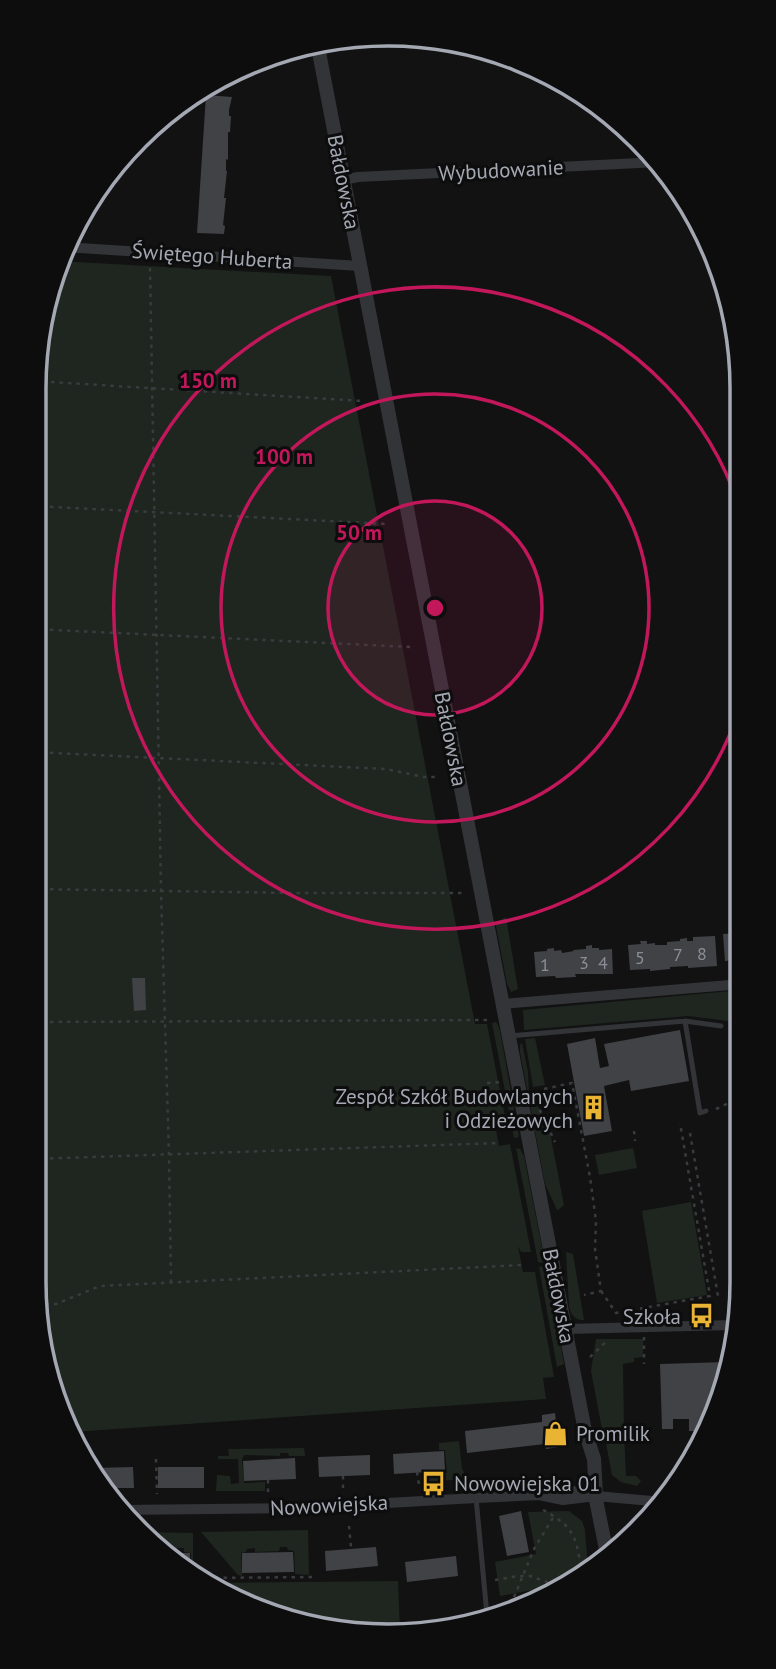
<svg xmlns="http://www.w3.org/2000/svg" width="776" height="1669" viewBox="0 0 776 1669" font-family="'PT Sans',sans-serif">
<rect width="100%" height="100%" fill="#121213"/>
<path fill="#1e261f" d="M58,261L331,276L475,1024H487L507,1127L496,1130L499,1146L510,1144L531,1252H521L518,1246L523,1272H535L554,1377L543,1378L546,1399L73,1432L62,1413V1382H50L33,1281V388Z
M506,917L518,989L511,992L507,984L496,926L497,922Z
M742,990V1007L735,1009L736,1022L688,1016L524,1030L523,1010Z
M496,1022L498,1025L500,1031L519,1137L514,1138L492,1023Z
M535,1038L545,1085L533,1087L525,1039Z
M522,1043L528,1072L529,1093H532L550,1133L564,1205L558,1210H557L545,1184L520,1052V1045Z
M516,1148L520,1149L524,1156L545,1263L538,1262Z
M633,1148L637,1168L599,1175L595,1155Z
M691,1202L707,1295L657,1303L642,1211Z
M566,1252L573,1254L584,1320C575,1321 571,1314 569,1307Z
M547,1265L564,1364L557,1367L539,1267Z
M596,1339H643V1357L634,1358V1362L623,1364L624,1428L602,1429L591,1371Z
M604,1433L624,1434L626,1476H636L641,1481L637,1486L621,1482L612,1475Z
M459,1441L462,1469L468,1479L423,1482L422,1475L447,1473L445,1450H439V1443Z
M304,1448L305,1456H289L288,1453H280V1456L244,1455L242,1460L244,1483L265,1482V1491H216L217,1475L230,1476L231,1484L239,1483L238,1459H218V1456H229L228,1449Z
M569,1511L582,1521L585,1530L588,1570L565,1588L540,1597L538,1589L500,1596L495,1562L536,1554L528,1512Z
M308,1530L309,1575L295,1574L294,1551L288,1550L287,1547H280L279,1551L255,1552V1548L247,1549L246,1552L241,1553L242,1576L238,1575L201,1532Z
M143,1532L193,1533V1572L210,1571V1576H196L191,1572V1553L184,1552V1548H177L176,1551L166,1552Z
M398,1581L400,1632L319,1629L211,1588L204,1583Z"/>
<path fill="#414246" d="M206,95L232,97L229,110V116H231L230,132H228V160L226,159V171H227L224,198H226L223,225L225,226L224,234L197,233Z
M742,933V964H734V960L725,961L723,934Z
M715,936L717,966L688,968V966L670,967V969L650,971V969L630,970L628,945L641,944L640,941H647V944L655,943V945H667V942L680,941V939L687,938V941H693V937Z
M592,945V948H599V950L612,949L613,974H575L576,977L556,978L555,976L536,977L534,952L547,951V949L554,948V951L561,950L562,953L574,951L573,950L586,949V946Z
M132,978H145L146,1010L134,1011Z
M680,1030L689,1081L631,1091L629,1080L604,1086L612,1131L584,1136L567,1044L595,1038L600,1068L609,1066L604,1044Z
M727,1362L716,1416L707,1431H689V1419H673V1429H662L660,1364Z
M555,1413L559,1447L546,1449L545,1444L467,1453L465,1431L542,1422V1415Z
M444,1451L445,1471L394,1474L393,1454Z
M370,1455V1475L319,1477L318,1457Z
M295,1458L296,1479L244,1481L243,1461Z
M133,1467L134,1488H105L94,1468Z
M158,1467H204V1488H158Z
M521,1511L529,1552L507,1556L499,1516Z
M376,1547L378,1566L326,1571L325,1551Z
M293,1552L294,1572L242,1573V1553Z
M168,1553H190V1571Z
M456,1556L458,1576L407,1582L405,1562Z
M457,1624L435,1633L408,1632V1625Z"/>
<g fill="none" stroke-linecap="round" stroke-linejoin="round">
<path stroke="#393b3f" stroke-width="2.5" stroke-dasharray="3.5 5" stroke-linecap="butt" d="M150,268L161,891L169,1155L171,1282
M34,381L362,401
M33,506L388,524
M33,629L411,647
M33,752L386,769L424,777H436
M33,889L295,893H465
M33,1022L489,1020
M487,1083L501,1082
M544,1089L572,1083L590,1177L596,1221L595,1249L601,1291L584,1295
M536,1102L555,1142
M716,1109L742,1097
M634,1131L635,1141
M690,1133L718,1296
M33,1159L499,1143
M601,1291L616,1313L710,1296L680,1123
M37,1305L56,1304L100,1286L522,1265
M644,1337V1364
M590,1357L608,1340
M601,1432L643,1430
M156,1459L157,1494
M417,1472L419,1485
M343,1476V1491
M268,1480V1493
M543,1510C577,1528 576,1539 582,1574
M349,1526L351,1547
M198,1578L316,1577
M495,1580L518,1576H530L561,1587
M514,1597L534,1549L554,1516"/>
<path stroke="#333438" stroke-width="5" d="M73,248L74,231
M685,1021L721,1026
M509,1036L685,1021L700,1113L706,1111
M476,1498L487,1615"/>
<path stroke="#333438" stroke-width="10" d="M343,180L358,177L659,162
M64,247L360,266
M503,1004L742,984
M565,1329L734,1325
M542,1495L562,1489L596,1496L663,1502
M118,1510L299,1508L476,1498L539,1495L563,1500L596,1496"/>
<path stroke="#333438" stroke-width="14" d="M318,47L585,1431L594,1459L596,1496
M594,1490L607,1554"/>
</g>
<circle cx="435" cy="608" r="107" fill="#c2185b" fill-opacity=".12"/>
<g fill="none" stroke="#c2185b" stroke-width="3.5">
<circle cx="435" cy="608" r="107"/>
<circle cx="435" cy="608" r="214"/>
<path d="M740 707A321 321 0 1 1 739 506"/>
</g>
<defs>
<symbol id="building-bare" viewBox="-9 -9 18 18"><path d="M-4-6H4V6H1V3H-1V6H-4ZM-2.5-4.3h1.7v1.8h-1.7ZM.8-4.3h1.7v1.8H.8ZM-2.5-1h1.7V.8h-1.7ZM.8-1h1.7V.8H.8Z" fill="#e9b334" stroke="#0d0d0e" stroke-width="2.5" paint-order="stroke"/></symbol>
<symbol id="bus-bare" viewBox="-9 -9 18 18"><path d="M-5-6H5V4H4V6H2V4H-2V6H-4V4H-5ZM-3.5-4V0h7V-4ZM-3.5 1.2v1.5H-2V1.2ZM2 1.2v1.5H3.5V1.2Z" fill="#e9b334" stroke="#0d0d0e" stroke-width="2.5" paint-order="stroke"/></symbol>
<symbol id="shop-bare" viewBox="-9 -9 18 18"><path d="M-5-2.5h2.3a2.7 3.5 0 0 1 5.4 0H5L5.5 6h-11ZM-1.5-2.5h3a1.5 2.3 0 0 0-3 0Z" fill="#e9b334" stroke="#0d0d0e" stroke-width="2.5" paint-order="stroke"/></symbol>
</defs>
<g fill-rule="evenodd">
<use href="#building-bare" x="576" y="1090" width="35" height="35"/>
<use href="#bus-bare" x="684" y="1298" width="35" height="35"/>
<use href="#shop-bare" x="538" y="1416" width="35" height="35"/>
<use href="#bus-bare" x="416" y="1466" width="35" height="35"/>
</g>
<g text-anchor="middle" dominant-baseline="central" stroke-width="6" stroke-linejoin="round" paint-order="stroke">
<g font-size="18" fill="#8b8e98">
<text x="702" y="953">8</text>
<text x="678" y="954">7</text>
<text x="640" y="957">5</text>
<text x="584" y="962">3</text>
<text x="603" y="962">4</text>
<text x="545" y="964">1</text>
</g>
<g font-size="21" fill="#a4a8b3" stroke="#0d0d0e">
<text transform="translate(501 170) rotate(-3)">Wybudowanie</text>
<text transform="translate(344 182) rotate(79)">Bałdowska</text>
<text transform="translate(212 256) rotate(4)">Świętego Huberta</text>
<text transform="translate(451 739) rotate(79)">Bałdowska</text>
<text transform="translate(559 1296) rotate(79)">Bałdowska</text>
<text transform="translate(329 1505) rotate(-3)">Nowowiejska</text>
</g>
<g font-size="21" fill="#a4a8b3" stroke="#0d0d0e" text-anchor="end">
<text x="573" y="1096">Zespół Szkół Budowlanych<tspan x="573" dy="24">i Odzieżowych</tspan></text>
<text x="681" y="1316">Szkoła</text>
<text x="576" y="1433" text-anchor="start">Promilik</text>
<text x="454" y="1483" text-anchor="start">Nowowiejska 01</text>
</g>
</g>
<path d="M0 0H776V1669H0ZM388 46H388A342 342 0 0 1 730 388V1282A342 342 0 0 1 388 1624H388A342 342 0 0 1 46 1282V388A342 342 0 0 1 388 46Z" fill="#0d0d0e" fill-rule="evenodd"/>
<path fill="none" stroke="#a4a8b3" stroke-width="3.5" d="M388 46H388A342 342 0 0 1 730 388V1282A342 342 0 0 1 388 1624H388A342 342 0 0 1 46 1282V388A342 342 0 0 1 388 46Z"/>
<circle cx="435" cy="608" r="10" fill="#c2185b" stroke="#0d0d0e" stroke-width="3.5"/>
<g font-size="21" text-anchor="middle" font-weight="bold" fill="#c2185b" stroke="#0d0d0e" stroke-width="6" stroke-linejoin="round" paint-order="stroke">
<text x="208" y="388">150 m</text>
<text x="284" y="464">100 m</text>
<text x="359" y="540">50 m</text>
</g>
</svg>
